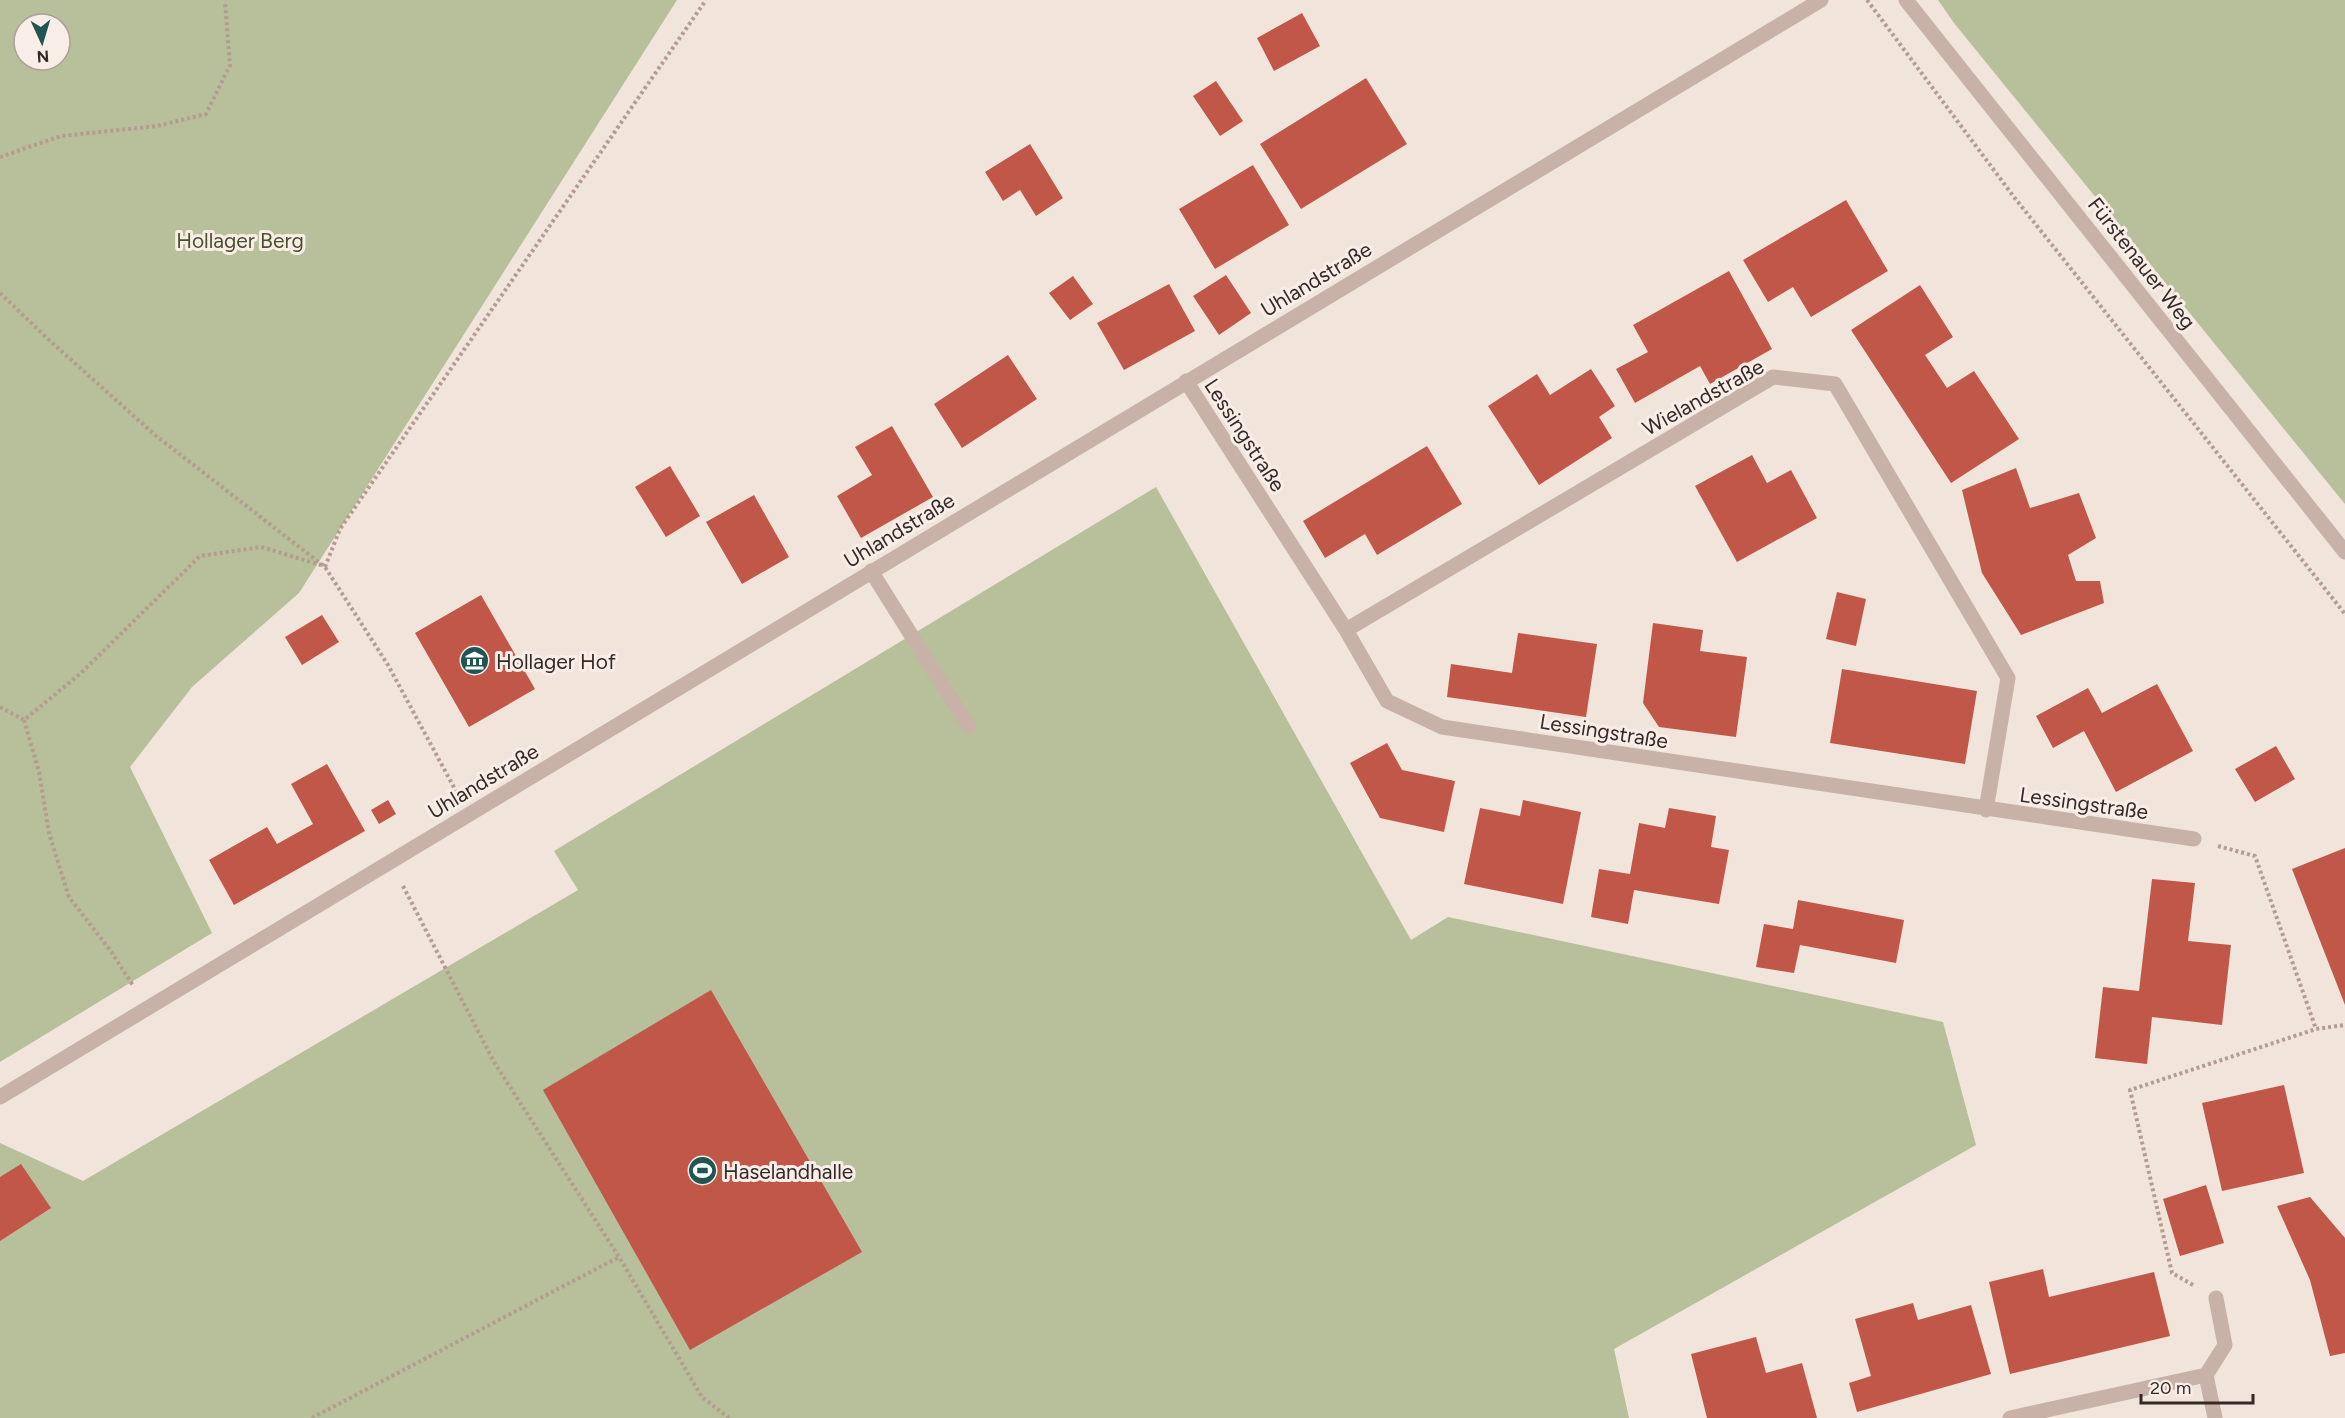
<svg xmlns="http://www.w3.org/2000/svg" width="2345" height="1418" viewBox="0 0 2345 1418" font-family="Figtree,sans-serif">
<rect width="100%" height="100%" fill="#f1e4db"/>
<path fill="#b7bf9b" fill-rule="evenodd" d="M0,0H677L299,593L192,687L130,767L212,933L0,1062ZM24,24H60V60H24Z
M1938,0H2345V504L1954,23Z
M1156,487L1411,940L1448,917L1943,1022L1976,1145L1614,1349L1629,1418H0V1143L83,1181L578,890L554,851Z"/>
<path fill="#c15748" d="M1302,13L1320,46L1274,71L1257,38Z
M1366,78L1407,144L1301,209L1260,144Z
M1216,81L1243,121L1220,136L1193,96Z
M1030,144L1063,198L1036,216L1020,190L1003,201L985,172Z
M1253,165L1289,225L1215,269L1179,209Z
M1846,200L1888,271L1811,317L1793,287L1768,302L1743,260Z
M1729,271L1772,349L1710,384L1700,366L1635,403L1616,369L1648,352L1633,325Z
M1226,275L1251,313L1219,335L1193,296Z
M1073,276L1093,304L1070,320L1049,293Z
M1169,284L1195,331L1124,370L1097,323Z
M1920,285L1953,337L1925,355L1947,388L1974,371L2019,439L1951,483L1851,330Z
M1008,355L1037,399L962,448L934,404Z
M1591,369L1615,406L1599,417L1612,438L1539,485L1488,406L1537,374L1550,395Z
M892,426L933,497L861,538L837,496L872,475L855,447Z
M1427,446L1462,504L1377,555L1365,534L1325,558L1303,521Z
M1752,455L1767,483L1791,470L1817,518L1737,562L1695,486Z
M670,466L700,516L666,537L635,487Z
M2016,468L2030,508L2079,493L2096,538L2068,555L2076,581H2100L2104,603L2021,635L1982,573L1962,490Z
M754,495L789,557L742,584L706,522Z
M1837,592L1866,599L1856,646L1826,639Z
M481,595L535,689L469,727L415,633Z
M322,615L339,642L302,665L285,637Z
M1653,623L1703,630L1700,651L1747,657L1736,737L1659,727L1643,703Z
M1518,633L1597,644L1586,717L1447,697L1451,664L1512,673Z
M1842,669L1977,691L1965,764L1830,743Z
M2157,684L2193,751L2116,792L2084,731L2053,748L2036,716L2088,688L2102,713Z
M1387,743L1402,770L1455,781L1444,832L1380,818L1350,763Z
M2276,746L2295,779L2255,802L2235,769Z
M327,764L365,831L234,905L209,860L267,827L277,844L313,824L291,784Z
M388,800L396,814L379,824L371,810Z
M1523,800L1581,812L1563,904L1464,884L1480,808L1520,816Z
M1669,808L1716,816L1711,847L1729,850L1719,904L1634,890L1628,924L1591,917L1599,869L1630,874L1639,823L1665,828Z
M2345,848V1005L2292,869Z
M2152,879L2195,883L2188,941L2231,945L2222,1025L2152,1017L2147,1064L2095,1058L2103,987L2139,991Z
M1798,900L1904,920L1896,963L1800,945L1794,973L1756,967L1764,924L1793,929Z
M711,990L862,1252L690,1350L543,1090Z
M2284,1085L2304,1173L2222,1191L2202,1103Z
M21,1164L51,1208L0,1241V1177Z
M2206,1185L2224,1243L2180,1256L2163,1199Z
M2310,1197L2345,1238V1353L2330,1356L2310,1280L2277,1206Z
M2043,1269L2049,1297L2154,1272L2170,1336L2010,1374L1989,1282Z
M1913,1303L1918,1320L1971,1305L1991,1374L1857,1412L1849,1383L1871,1376L1855,1319Z
M1756,1337L1766,1373L1802,1363L1817,1418H1707L1691,1354Z"/>
<g fill="none" stroke-linecap="round" stroke-linejoin="round">
<path stroke="#b49c91" stroke-width="4" stroke-dasharray="3 3" stroke-linecap="butt" d="M1867,0L2014,197L2345,614
M0,157L61,136L157,126L206,114L230,65L225,2
M0,293L48,339L155,435L325,567L388,665L457,793
M325,567L340,529L706,0
M0,707L24,720L81,673L200,556L261,547L321,565
M24,720L39,772L49,833L69,897L110,950L134,987
M2218,846L2255,856L2316,1029L2345,1025
M403,886L494,1062L619,1257L702,1397L729,1418
M2193,1285L2172,1273L2130,1090L2316,1029
M312,1418L619,1257"/>
<path stroke="#c8b2a7" stroke-width="15" d="M871,571L969,727"/>
<path stroke="#c8b2a7" stroke-width="15" d="M1186,381L1346,630L1387,701L1442,727L2194,839
M1346,630L1773,377L1835,384L2008,678L1986,810
M0,1097L1821,0
M2206,1375L2215,1418
M2010,1418L2206,1375L2225,1345L2216,1298"/>
<path stroke="#c8b2a7" stroke-width="15" d="M1906,0L2345,552"/>
</g>
<defs>
<symbol id="museum-disc" viewBox="-11 -11 22 22"><circle r="9.5" fill="#1f5552" stroke="#f9eee7"/><path d="M0-6L6-3V-2H-6V-3ZM-5-1h2V3h-2ZM-1-1h2V3h-2ZM3-1h2V3H3ZM-6 4H6V6H-6Z" fill="#fff"/></symbol>
<symbol id="stadium-disc" viewBox="-11 -11 22 22"><circle r="9.5" fill="#1f5552" stroke="#f9eee7"/><path d="M0-5a6.5 5 0 1 0 0 10a6.5 5 0 1 0 0-10ZM-3.5-1.8h7v3.6h-7Z" fill="#fff"/></symbol>
</defs>
<g fill-rule="evenodd">
<use href="#museum-disc" x="458" y="644" width="33" height="33"/>
<use href="#stadium-disc" x="686" y="1154" width="33" height="33"/>
</g>
<g text-anchor="middle" dominant-baseline="central" stroke-width="6" stroke-linejoin="round" paint-order="stroke">
<g font-size="21" fill="#49522c" stroke="#f9eee7">
<text x="240" y="240">Hollager Berg</text>
</g>
<g font-size="21" fill="#352a27" stroke="#f9eee7">
<text transform="translate(2142 263) rotate(52)">Fürstenauer Weg</text>
<text transform="translate(1316 279) rotate(-31)">Uhlandstraße</text>
<text transform="translate(1703 397) rotate(-29)">Wielandstraße</text>
<text transform="translate(1245 435) rotate(57)">Lessingstraße</text>
<text transform="translate(899 530) rotate(-31)">Uhlandstraße</text>
<text transform="translate(1604 731) rotate(9)">Lessingstraße</text>
<text transform="translate(483 781) rotate(-31)">Uhlandstraße</text>
<text transform="translate(2084 803) rotate(8)">Lessingstraße</text>
</g>
<g font-size="21" fill="#352a27" stroke="#f9eee7" text-anchor="start">
<text x="496" y="661">Hollager Hof</text>
<text x="723" y="1171">Haselandhalle</text>
</g>
</g>
<g transform="translate(42 42) rotate(176)"><circle r="28" fill="#f9eee7" stroke="#aba09a" stroke-width="1.5"/>
<path d="M0-4.5L10 22L0 15L-10 22Z" fill="#1f5552"/>
<text y="-9" font-size="16" font-weight="bold" text-anchor="middle" fill="#352a27">N</text>
</g>
<path d="M2141 1394v9h112v-9" fill="none" stroke="#352a27" stroke-width="3"/>
<text x="2150" y="1394" font-size="18" fill="#352a27" stroke="#f9eee7" stroke-width="4.5" paint-order="stroke">20 m</text>
</svg>
